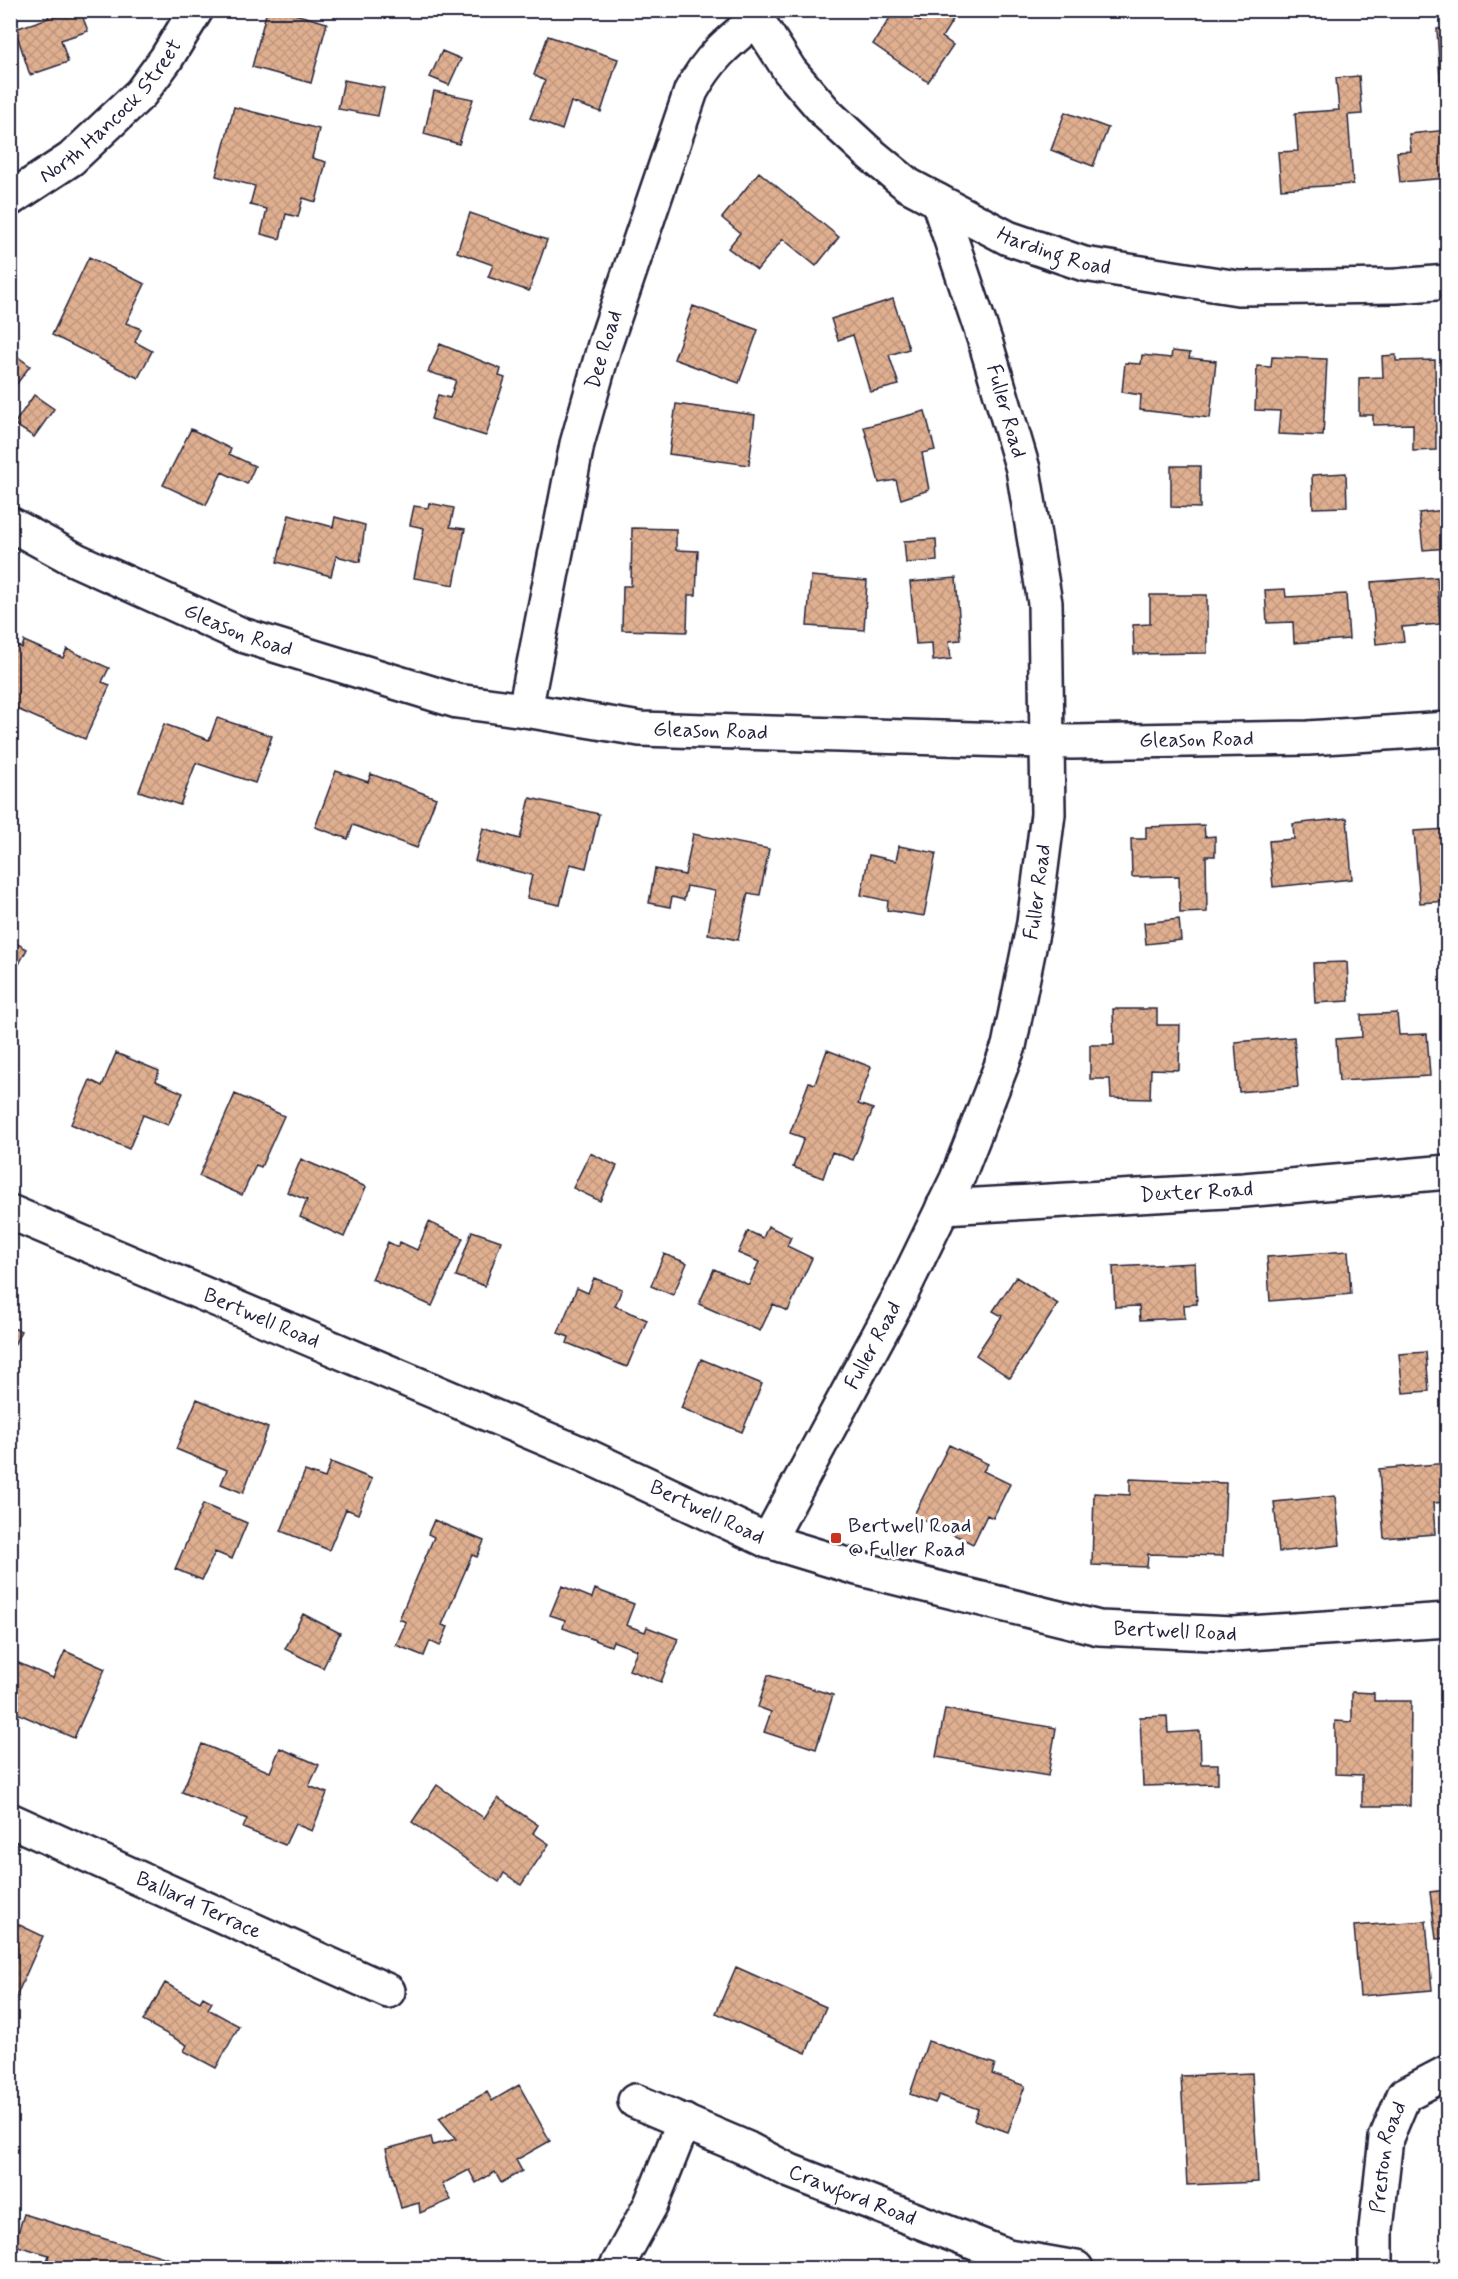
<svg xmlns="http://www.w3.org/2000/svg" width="1458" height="2279" viewBox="0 0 1458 2279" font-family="Mynerve,sans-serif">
<defs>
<pattern id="building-cross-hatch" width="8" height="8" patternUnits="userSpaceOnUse" patternTransform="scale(1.5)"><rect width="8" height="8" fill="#dfaf90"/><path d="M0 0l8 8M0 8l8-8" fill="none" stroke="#bf967d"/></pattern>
</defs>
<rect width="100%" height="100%" fill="#fff"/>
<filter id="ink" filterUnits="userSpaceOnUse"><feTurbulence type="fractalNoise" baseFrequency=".0167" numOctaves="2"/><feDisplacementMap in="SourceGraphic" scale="12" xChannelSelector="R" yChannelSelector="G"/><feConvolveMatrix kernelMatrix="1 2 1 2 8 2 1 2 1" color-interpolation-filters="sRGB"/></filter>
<g filter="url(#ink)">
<path fill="url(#building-cross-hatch)" stroke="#22223b" stroke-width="1.5" d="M80,10L88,31L61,40L68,62L30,75L15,29L49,18L46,10Z
M267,10H280L327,23L311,83L252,67Z
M895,10H903L920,22L927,10H953L957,13L942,37L953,45L928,82L873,44Z
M1448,28V80H1440L1437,29Z
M548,36L618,59L601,112L571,102L562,130L530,118L545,81L534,75Z
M442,51L461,59L449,85L430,77Z
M1359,76L1362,114L1348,115L1353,184L1281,189L1278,152L1298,151L1295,113L1339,110L1336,78Z
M344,80L384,88L378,116L338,109Z
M434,91L473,99L459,144L424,134Z
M234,107L319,129L312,158L326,162L316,202L303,198L298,217L286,214L280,239L261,234L267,209L250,205L255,186L216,176Z
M1065,112L1108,128L1093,166L1051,150Z
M1448,130V178L1400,182L1397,152L1411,151L1409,134Z
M759,172L839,237L816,266L783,239L757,270L728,248L740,233L722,218Z
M470,213L547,240L529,291L488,277L493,265L457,252Z
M89,257L145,284L126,323L141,329L135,342L152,351L138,378L52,335Z
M893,299L909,349L889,355L899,385L870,392L853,335L838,340L831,319Z
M693,306L758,330L739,383L674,359Z
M440,344L501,369L499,376L505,378L486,436L431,419L438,395L450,398L456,380L428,372Z
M10,351L30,366L10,393Z
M1172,351L1190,353L1189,358L1216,361L1210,418L1140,410L1141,395L1122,392L1125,363L1141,364L1142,355L1171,358Z
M1396,355V361L1435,360L1436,450L1413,451V424L1373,425V415H1359V378L1383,377L1382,356Z
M1272,357L1327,359L1323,436L1278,434L1280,411L1255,410L1257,366L1271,367Z
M34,395L54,409L34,437L14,424Z
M676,404L755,415L749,465L669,454Z
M925,411L935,450L922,453L929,490L901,499L896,480L879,483L864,427Z
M191,429L231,449L229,454L255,466L247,484L222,472L206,505L163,485Z
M1171,466H1200V508L1171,507Z
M1346,473L1347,507L1313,508L1312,475Z
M429,503L454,508L450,527L465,529L454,585L414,578L424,528L410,525L414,506L428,508Z
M1445,510L1448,548L1423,550L1419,513Z
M289,515L333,527L335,517L365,525L360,562L336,556L331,576L277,562Z
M632,528L676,529V550L698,551L696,595H688L687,632L622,630L623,586H631Z
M936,539L937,561L906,563L904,541Z
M811,576L867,581L864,630L807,626Z
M1437,577L1440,624L1402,627L1404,641L1376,644L1371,582Z
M956,578L961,640L949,641L951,659L933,661L932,643L916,644L910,582Z
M1285,589L1286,597L1346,594L1349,639L1294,643L1293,622L1267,623L1265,590Z
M1150,595H1207V653L1134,654L1133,625L1150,624Z
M24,641L63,658L67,649L109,668L102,682L110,685L85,739L10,706V642L22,648Z
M217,718L272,736L255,783L196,763L180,805L139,791L164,724L209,740Z
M336,771L368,782L371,774L436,798L417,848L353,825L348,839L315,827Z
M530,798L599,814L586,868L570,864L560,905L527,898L532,875L475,861L483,828L520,839Z
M1347,818L1352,879L1273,887L1269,841L1294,839L1293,824Z
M1204,825L1205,837L1215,836V856H1206L1207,912L1180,913L1179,876L1132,877L1131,839H1146V827Z
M1448,829V901L1420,903L1414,831Z
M693,834L769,849L760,895L748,893L738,940L708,934L715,891L687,886L684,900L672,897L670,907L649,903L655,869L685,875Z
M899,846L936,853L924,916L887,910L888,901L861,895L869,855L896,861Z
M1179,919L1181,940L1146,944L1144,923Z
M10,940L27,949L10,981Z
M1347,962L1349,1001L1315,1003L1313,963Z
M1113,1009H1157V1025H1180L1179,1070L1151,1069L1150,1099L1111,1098L1110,1079H1090V1045H1114Z
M1397,1013L1399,1035L1427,1034L1430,1076L1339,1081L1336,1039L1362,1037L1361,1015Z
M1294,1037L1298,1087L1239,1092L1235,1042Z
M827,1050L871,1067L858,1104L873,1109L853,1160L832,1152L823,1178L793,1167L804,1138L790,1133L809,1082L815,1084Z
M116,1053L159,1071L156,1081L183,1093L168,1125L143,1115L129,1149L71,1124L90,1080L102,1086Z
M235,1094L284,1116L261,1167L256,1165L242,1195L199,1176Z
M590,1153L617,1166L600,1201L573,1188Z
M301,1159L366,1187L344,1237L300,1217L307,1200L287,1192Z
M429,1222L463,1238L432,1306L372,1279L388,1242L398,1247L400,1242L417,1250Z
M768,1226L791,1237L787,1246L812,1258L788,1311L773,1304L760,1331L699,1304L714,1269L749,1285L759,1262L738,1253L748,1231L763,1238Z
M472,1231L501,1241L485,1286L456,1276Z
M1448,1242V1294L1442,1243Z
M1348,1251L1351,1294L1270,1301L1267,1257Z
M664,1254L687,1263L673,1295L651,1286Z
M1195,1263L1197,1304L1184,1305L1185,1318L1140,1320L1139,1306L1115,1307L1113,1267Z
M1016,1277L1058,1304L1010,1378L976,1355L1002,1316L993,1311Z
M594,1278L622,1289L615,1306L647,1320L627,1367L567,1343L569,1337L558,1333L577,1288L588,1293Z
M10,1327L21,1331L10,1354Z
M1426,1352L1429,1391L1403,1393L1399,1354Z
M701,1359L762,1384L742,1432L681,1408Z
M197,1399L268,1428L243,1493L221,1484L227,1470L176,1449Z
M949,1445L988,1464L983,1471L1010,1484L993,1518L987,1515L973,1544L914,1515Z
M331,1462L372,1479L358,1514L346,1509L329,1550L281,1531L305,1471L325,1478Z
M1448,1463V1502L1433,1503L1435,1534L1384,1538L1379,1469Z
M1130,1479L1226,1483L1223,1556L1148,1554L1147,1567L1092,1565L1094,1493L1130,1495Z
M1335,1496L1340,1545L1279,1552L1274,1502Z
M203,1504L247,1523L232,1559L215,1552L202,1580L175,1569Z
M434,1520L484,1541L477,1557L472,1555L442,1625L448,1627L440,1646L430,1641L424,1656L396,1645L406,1622L399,1619L434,1537L428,1534Z
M562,1586L592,1598L595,1589L634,1604L626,1625L645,1632L647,1627L678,1639L661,1682L629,1670L637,1650L613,1641L611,1646L563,1628L565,1620L550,1615Z
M303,1614L340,1633L323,1668L285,1649Z
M65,1651L105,1669L74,1738L10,1710V1668L14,1661L53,1678Z
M768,1675L833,1695L816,1749L764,1732L771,1712L758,1707Z
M1352,1692L1374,1693V1701H1411L1410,1806H1362V1775L1335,1774V1721L1352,1722Z
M945,1709L1056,1728L1048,1776L936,1757Z
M1167,1716L1168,1733L1200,1731L1201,1764H1218V1784L1143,1786L1140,1717Z
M202,1744L270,1772L280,1748L319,1765L309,1786L327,1793L312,1831L295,1824L285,1845L243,1828L247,1819L182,1792Z
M437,1785L484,1818L498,1798L538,1825L533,1833L549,1844L521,1885L504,1873L499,1882L412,1822Z
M1448,1890V1938L1436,1939L1430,1892Z
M10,1915L13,1916L11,1921L43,1936L12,2006Z
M1426,1921L1432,1990L1360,1996L1354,1926Z
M736,1967L826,2007L806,2053L716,2013Z
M165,1983L200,2002L203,1997L212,2002L208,2009L239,2026L216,2068L184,2051L187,2045L143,2021Z
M928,2041L995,2064L992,2074L1025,2086L1008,2132L974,2120L978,2109L939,2095L935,2103L910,2094Z
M1252,2073L1258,2182L1187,2185L1181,2076Z
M519,2085L550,2141L516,2160L522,2171L501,2183L495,2172L476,2183L469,2170L442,2184L451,2200L420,2213L419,2203L401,2208L386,2149L431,2137L433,2145L456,2139L439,2118L487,2092L492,2101Z
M24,2214L170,2259L167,2268H45L49,2255L14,2245Z"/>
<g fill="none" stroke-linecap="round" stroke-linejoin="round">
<defs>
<g id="minor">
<path id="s1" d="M751,10L790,71L828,115L868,152L908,185L1008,238L1084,264L1238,288L1396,286L1448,282"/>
<path id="s2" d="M10,199L71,159L141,93L166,59L196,10"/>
<path id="s3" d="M10,524L76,560L242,635L457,701L525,710L640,729L1072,742L1308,738L1448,729"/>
<path id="s4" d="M525,710L577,444L605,344L691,91C709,58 727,43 755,20"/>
<path id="s5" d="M943,1207L1244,1190L1448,1172"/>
<path id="s6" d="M10,1212L587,1456L768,1541L857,1568L1099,1628L1233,1634L1448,1620"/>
<path id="s7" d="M768,1541L902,1292L957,1179L1009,1046L1034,923L1048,814L1045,603L1023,469L986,344L938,201"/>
<path id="s8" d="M10,1820L388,1991"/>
<path id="s9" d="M635,2101L748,2149L790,2171L1008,2256L1076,2268"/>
<path d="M616,2268L651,2204L684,2121"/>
<path id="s10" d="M1376,2268V2229L1386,2138L1404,2095L1448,2072"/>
</g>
</defs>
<use href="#minor" stroke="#22223b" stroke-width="38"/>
<use href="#minor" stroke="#fff" stroke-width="33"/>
</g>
</g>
<rect fill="#c8321e" stroke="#fff" stroke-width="2" x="830" y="1532" width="12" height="12" rx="3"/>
<g text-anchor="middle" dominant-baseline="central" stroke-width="6" stroke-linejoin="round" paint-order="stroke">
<g font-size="21" fill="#22223b" stroke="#fff">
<text stroke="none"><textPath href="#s2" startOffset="135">North Hancock Street</textPath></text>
<text stroke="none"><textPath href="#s1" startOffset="398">Harding Road</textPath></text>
<text stroke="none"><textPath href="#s4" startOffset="369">Dee Road</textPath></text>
<text transform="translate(1006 411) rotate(74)">Fuller Road</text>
<text stroke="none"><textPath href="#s3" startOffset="252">Gleason Road</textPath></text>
<text stroke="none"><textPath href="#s3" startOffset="738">Gleason Road</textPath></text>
<text stroke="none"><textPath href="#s3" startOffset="1224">Gleason Road</textPath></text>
<text stroke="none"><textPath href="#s7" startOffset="708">Fuller Road</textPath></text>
<text stroke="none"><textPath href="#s5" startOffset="254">Dexter Road</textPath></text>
<text stroke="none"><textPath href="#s6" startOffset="273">Bertwell Road</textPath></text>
<text stroke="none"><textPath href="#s7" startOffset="222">Fuller Road</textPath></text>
<text stroke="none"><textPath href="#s6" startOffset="759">Bertwell Road</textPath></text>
<text stroke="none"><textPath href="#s6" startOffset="1245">Bertwell Road</textPath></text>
<text stroke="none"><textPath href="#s8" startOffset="207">Ballard Terrace</textPath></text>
<text stroke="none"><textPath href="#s10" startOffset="112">Preston Road</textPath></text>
<text stroke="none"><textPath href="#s9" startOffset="237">Crawford Road</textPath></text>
</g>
<g font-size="21" fill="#22223b" stroke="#fff" text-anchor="start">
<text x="848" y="1526">Bertwell Road<tspan x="848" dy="24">@ Fuller Road</tspan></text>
</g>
</g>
<rect width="1458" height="2279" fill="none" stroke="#fff" stroke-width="36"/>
<rect x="18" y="18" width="1422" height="2243" fill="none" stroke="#22223b" stroke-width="2" filter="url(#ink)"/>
</svg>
